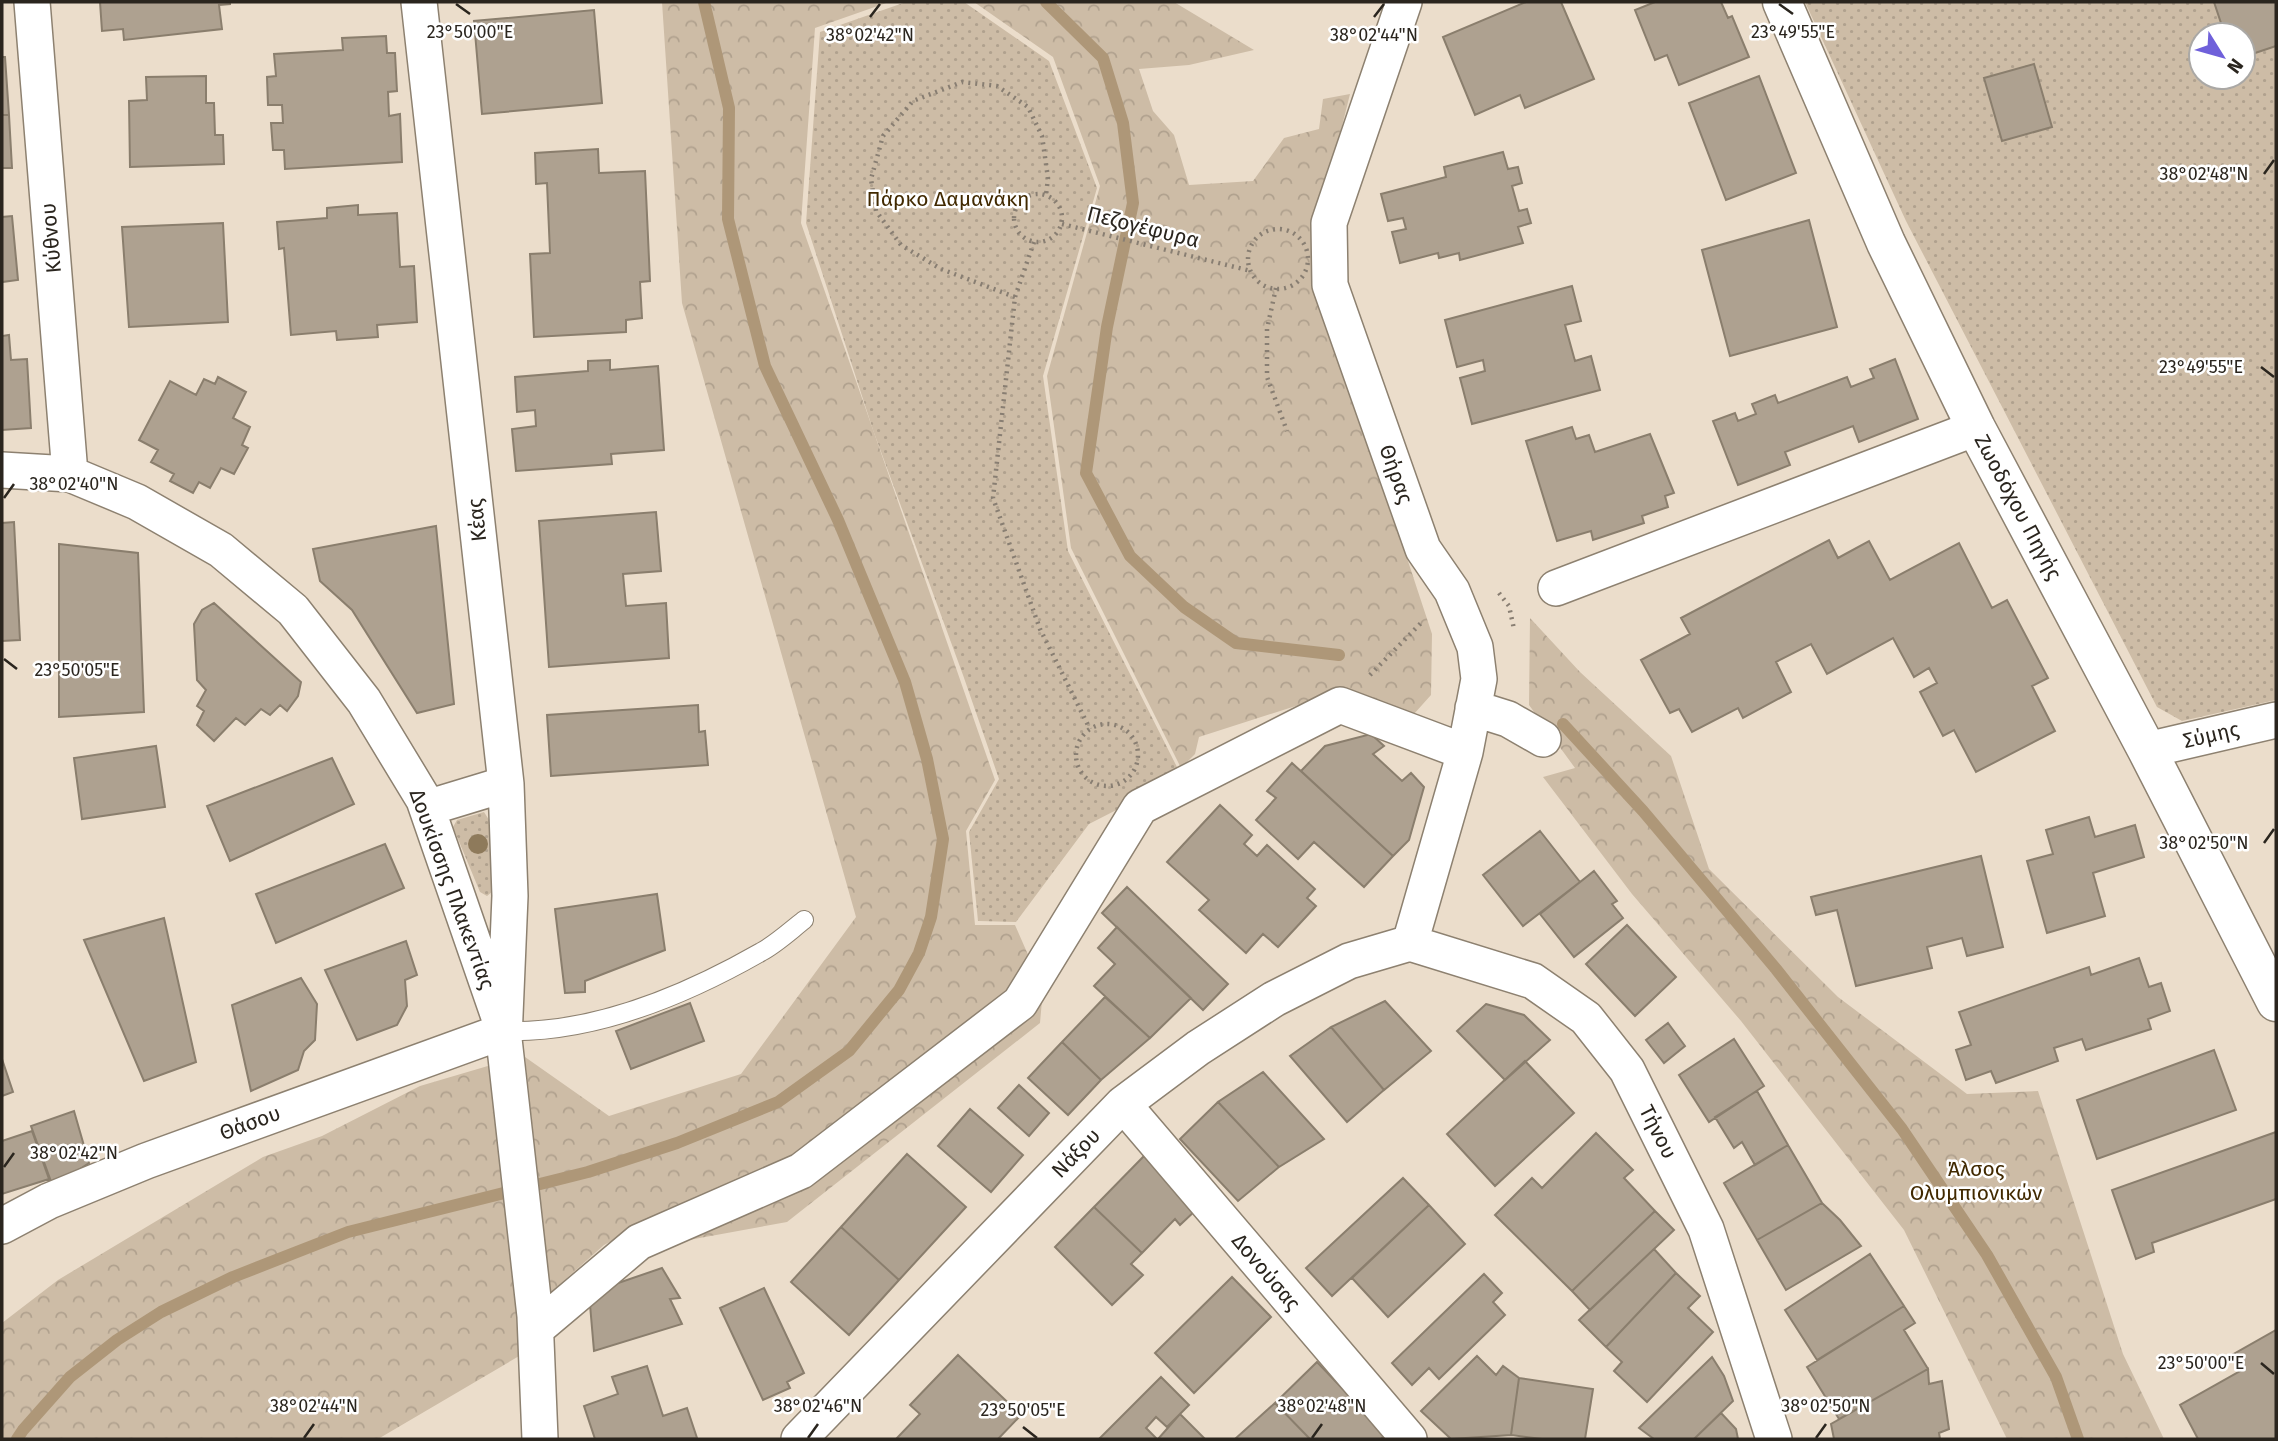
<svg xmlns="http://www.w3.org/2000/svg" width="2278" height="1441" viewBox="0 0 2278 1441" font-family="'Fira Sans',sans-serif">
<defs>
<pattern id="grass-dots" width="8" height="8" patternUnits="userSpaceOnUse" patternTransform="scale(1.75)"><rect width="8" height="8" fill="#cdbca6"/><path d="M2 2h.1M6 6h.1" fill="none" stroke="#b0a18e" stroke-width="1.8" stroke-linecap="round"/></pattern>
<pattern id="forest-crowns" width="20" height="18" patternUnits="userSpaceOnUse" patternTransform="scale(1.75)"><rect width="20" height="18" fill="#cdbca6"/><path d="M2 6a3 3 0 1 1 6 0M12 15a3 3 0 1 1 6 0" fill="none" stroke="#b0a18e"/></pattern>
</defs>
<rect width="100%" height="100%" fill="#ebddcb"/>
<path fill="url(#grass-dots)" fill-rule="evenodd" d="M906,2H964L1049,61L1097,188L1043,376L1068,551L1179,771L1134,801L1089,824L1016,922L978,921L969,832L999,779L963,675L873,430L806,223L820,32Z
M1805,2H2276V700L2182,721L2157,707L1906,221ZM2201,35H2243V77H2201Z
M484,812L491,823L493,891L487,896L480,892L453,827L457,820Z"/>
<path fill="url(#forest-crowns)" d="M662,2H889L815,28L801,223L995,780L966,831L975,925H1015L1043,989L1040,1023L787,1222L656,1246L638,1227L604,1245L550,1293L525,1057L609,1116L741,1074L856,917L682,303Z
M974,2H1174L1254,50L1189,65L1139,69L1153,111L1174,135L1189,185L1253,181L1284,138L1319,129L1323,99L1350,94L1318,222V288L1432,634L1431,695L1405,724L1327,696L1199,737L1195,754L1181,768L1071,548L1047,376L1100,186L1053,57Z
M1530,618L1580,672L1671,756L1709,869L1838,997L1967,1094L2038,1091L2123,1354L2164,1439H2007L1904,1230L1741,1021L1632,894L1543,777L1575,768L1529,705Z
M498,1063L526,1352L378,1439H2V1323L58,1280L263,1157L322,1136L420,1086Z"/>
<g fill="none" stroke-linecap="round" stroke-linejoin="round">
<path stroke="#ae9778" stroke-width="12" d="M1046,2L1103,58L1123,123L1133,203L1107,327L1086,473L1130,556L1184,607L1236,643L1339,655
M1563,724L1643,811L1776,969L1902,1129L1987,1255L2056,1377L2078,1439
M17,1439L23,1430L70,1377L117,1340L161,1312L233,1277L348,1232L588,1172L677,1143L778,1102L849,1051L899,990L919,953L931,917L943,839L927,759L905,682L838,520L765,366L728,219L729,108L704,2"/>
</g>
<path fill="#aea190" stroke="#8a7e6d" stroke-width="2" d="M100,2H230V4L219,5L222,29L124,40L123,29L102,31Z
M1526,2H1561L1594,79L1525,108L1520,95L1475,115L1443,37Z
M1655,2H1721L1728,18L1732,16L1749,57L1679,85L1667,55L1655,60L1635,10Z
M2214,2H2276V46L2243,57V35H2225Z
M594,10L602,103L482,114L474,21Z
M386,36L387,53H395L397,91L388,92L389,116L400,114L402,162L285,169L284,150H273L271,123H283L282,105H268L267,77L276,76L274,54L343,50L342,38Z
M2,57H5L9,115H2Z
M2034,64L2052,127L2002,141L1984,78Z
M206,76V103H214L215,135H223L224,164L130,167L129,101L147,100L146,77Z
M1759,76L1796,173L1726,200L1689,103Z
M2,115H9L12,168H2Z
M598,149L599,173L645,171L650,281L640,282L642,318L626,320V332L534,337L530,254L550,253L547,183L536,184L535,153Z
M1503,152L1508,169L1518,167L1522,183L1512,186L1519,211L1527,209L1531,223L1518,227L1523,243L1460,260L1459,253L1439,258L1438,253L1400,263L1392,232L1406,229L1403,218L1388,221L1381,194L1446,177L1444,167Z
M358,205V215L397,213L400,267L414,266L417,322L377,325L378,337L337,340L336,331L291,335L284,248L279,249L277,222L327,218V208Z
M12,216L18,280L2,282V217Z
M1809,220L1837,327L1730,356L1702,250Z
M223,223L228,322L129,327L122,227Z
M1572,286L1581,321L1565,325L1575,361L1591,356L1600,390L1472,424L1460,378L1485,371L1483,360L1457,367L1445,320Z
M9,335L11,360L27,359L31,428L2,430V336Z
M1895,359L1918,419L1859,442L1853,426L1785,452L1790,465L1738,485L1713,421L1735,413L1738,421L1756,414L1752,404L1775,395L1778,403L1847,377L1851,387L1874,378L1870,369Z
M610,360V370L658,366L664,450L611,454L612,464L516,471L512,429L536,426L535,410L517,412L515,377L588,371V361Z
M218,377L246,392L233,418L250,427L242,445L248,448L234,474L221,468L210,488L199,482L193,493L170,481L174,474L151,462L158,450L139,440L170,381L196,395L204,379L215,384Z
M1572,427L1576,439L1589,435L1595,452L1650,434L1674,493L1665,496L1668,507L1642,516L1644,523L1593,540L1591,531L1557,541L1526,441Z
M656,512L661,571L623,574L626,606L666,603L669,658L549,667L539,521Z
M14,522L20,640L2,641V523Z
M436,526L454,704L417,713L352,610L320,581L313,549Z
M1829,540L1838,558L1869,541L1890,580L1959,543L1992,608L2007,600L2048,678L2032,686L2055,731L1976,772L1954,730L1943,736L1920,692L1937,683L1929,668L1914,677L1893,638L1827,674L1811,644L1776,662L1791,692L1743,718L1738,708L1692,732L1679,709L1670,713L1641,660L1690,634L1681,618Z
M59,544L138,553L144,712L59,717Z
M214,603L301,682L298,696L287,711L280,705L270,715L261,709L245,725L236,718L214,741L197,725L204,711L197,706L206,690L197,680L194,624L202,610Z
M698,705L699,732L705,731L708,765L551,776L547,715Z
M1371,734L1384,746L1373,754L1402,781L1411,773L1424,787L1409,840L1393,856L1301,771L1325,746Z
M156,746L165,807L82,819L74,758Z
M332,758L354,804L230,861L207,806Z
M1292,763L1393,856L1364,887L1314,842L1298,859L1256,820L1276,798L1267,791Z
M1220,805L1252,835L1244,844L1257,856L1267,845L1315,889L1307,898L1316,906L1278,947L1263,934L1246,953L1199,910L1209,900L1167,862Z
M2089,817L2095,837L2135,825L2144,857L2093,873L2105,916L2047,933L2027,861L2053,854L2046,830Z
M1540,831L1580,882L1523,926L1483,875Z
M385,844L404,888L276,943L256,894Z
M1981,856L2003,947L1967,956L1962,938L1927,947L1932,968L1856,986L1837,910L1816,915L1811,897Z
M1594,871L1617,901L1612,904L1623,918L1574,957L1540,914Z
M1127,887L1228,984L1203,1010L1102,913Z
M657,894L665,950L585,981V992L565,993L555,909Z
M164,918L196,1062L144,1081L84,940Z
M1627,925L1676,977L1635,1016L1586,964Z
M1117,927L1191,998L1150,1038L1094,986L1115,964L1098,948Z
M406,941L417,975L405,980L407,1006L397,1025L357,1040L325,970Z
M2139,958L2149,987L2161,983L2170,1011L2148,1019L2151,1029L2086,1050L2082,1039L2054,1048L2058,1061L1996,1083L1991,1071L1966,1080L1956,1050L1971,1045L1959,1012L2089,967L2091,975Z
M301,978L317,1004L315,1040L304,1051L298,1070L251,1091L232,1005Z
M1105,997L1150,1038L1101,1080L1062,1042Z
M1385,1001L1431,1051L1384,1090L1331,1027Z
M690,1003L704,1041L631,1069L616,1031Z
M1486,1004L1524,1015L1550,1040L1505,1080L1457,1031Z
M1668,1023L1685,1046L1664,1063L1646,1040Z
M1331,1027L1384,1090L1347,1122L1290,1056Z
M1734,1039L1764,1086L1709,1122L1679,1075Z
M1062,1042L1101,1080L1068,1115L1028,1078Z
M2214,1050L2236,1110L2097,1159L2077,1100Z
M2,1059L13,1092L2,1096Z
M1525,1061L1574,1113L1495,1186L1447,1134Z
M1263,1072L1324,1139L1279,1167L1218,1102Z
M1019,1085L1049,1113L1029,1136L998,1108Z
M1757,1091L1788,1145L1755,1165L1742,1142L1734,1148L1715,1117Z
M1218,1102L1279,1167L1238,1201L1180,1139Z
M970,1109L1023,1155L991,1192L938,1146Z
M74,1111L89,1163L53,1187L31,1126Z
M32,1131L49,1179L2,1194V1141Z
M2276,1132V1199L2152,1243L2154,1252L2136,1259L2112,1190Z
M1596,1133L1633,1170L1624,1178L1655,1211L1572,1291L1495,1215L1532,1178L1542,1188Z
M1788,1145L1822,1203L1757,1240L1724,1183Z
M907,1154L966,1207L899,1280L841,1227Z
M1144,1156L1197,1209L1180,1225L1175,1219L1142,1253L1094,1207Z
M1403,1178L1429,1205L1332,1296L1306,1268Z
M1822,1203L1840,1220L1861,1246L1786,1290L1757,1240Z
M1429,1205L1465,1244L1388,1317L1352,1278Z
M1094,1207L1142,1253L1131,1264L1143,1275L1112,1305L1055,1247Z
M1655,1211L1674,1230L1590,1310L1572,1291Z
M841,1227L899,1280L849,1335L791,1282Z
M1654,1249L1676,1273L1606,1347L1579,1320Z
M1870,1254L1904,1306L1817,1360L1785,1310Z
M662,1268L680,1298L670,1299L682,1324L594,1351L589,1293Z
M1676,1273L1700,1296L1688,1308L1713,1332L1647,1402L1614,1371L1622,1362L1606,1347Z
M1484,1274L1502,1293L1493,1302L1505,1315L1439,1379L1429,1368L1412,1385L1392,1363Z
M1232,1277L1271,1317L1194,1393L1155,1353Z
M764,1288L804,1373L787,1382L790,1388L763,1400L720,1308Z
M1904,1306L1915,1323L1904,1330L1928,1369L1839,1419L1807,1367Z
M2276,1330V1439H2198L2180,1405L2240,1371L2232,1355Z
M958,1355L1021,1415L998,1439H896L920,1414L910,1405Z
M1477,1356L1496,1375L1503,1366L1519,1378L1511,1435L1451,1439L1421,1411Z
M1712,1357L1724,1376L1733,1401L1694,1439H1654L1639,1428Z
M1317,1362L1386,1434L1381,1439H1310L1275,1403Z
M647,1366L663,1416L687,1408L697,1438L595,1439L584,1406L618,1394L612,1377Z
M1928,1369L1929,1384L1942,1381L1949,1429L1939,1433L1940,1439H1834L1831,1424Z
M1161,1377L1189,1405L1167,1427L1156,1417L1146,1428L1157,1439H1099Z
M1519,1378L1593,1389L1585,1439H1542L1511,1435Z
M1275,1403L1310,1439H1235Z
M1721,1413L1736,1429L1738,1439H1694Z
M1180,1414L1205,1439H1158Z"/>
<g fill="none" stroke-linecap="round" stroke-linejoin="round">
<defs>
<path id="lane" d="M504,1031C594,1034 684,996 761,952C776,944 790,931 804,920"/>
<path id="street" d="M32,2L70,474
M419,2L506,784L510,896L504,1039L535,1316L540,1439
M1404,2L1329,223L1330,285L1423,549L1452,591L1475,647L1479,679L1465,752L1410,943
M2,470L70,474L137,502L221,550L293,610L364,701L424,800L498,1014
M1556,588L1976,428
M1473,708L1508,719L1543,739
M2147,750L2276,720
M427,808L506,784
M1410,943L1533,981L1586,1018L1627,1070L1706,1229L1774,1439
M1123,1104L1409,1439
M2,1226L49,1201L146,1161L504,1031
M536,1329L639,1242L801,1171L1020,1003L1140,807L1340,705L1465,752
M799,1439L1123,1104L1198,1048L1274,999L1349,961L1410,943"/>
<path id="secondary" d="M1782,2L1886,243L1976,428L2147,750L2276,1002"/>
</defs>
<use href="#lane" stroke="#8d8170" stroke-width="20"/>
<use href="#street" stroke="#8d8170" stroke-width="38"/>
<use href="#secondary" stroke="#8d8170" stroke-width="41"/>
<path stroke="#887e72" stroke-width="4.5" stroke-dasharray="2 5" stroke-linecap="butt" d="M1014 218a24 24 0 1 1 48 0a24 24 0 1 1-48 0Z
M1062,224L1251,271
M1248 259a30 30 0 1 1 60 0a30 30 0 1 1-60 0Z
M1034,242L1015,297L993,498L1040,629L1090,729
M1276,288L1267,329V377L1287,431
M1015,297L941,269L901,245L876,211L871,179L883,136L913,101L962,82L997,86L1028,107L1042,136L1048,178L1046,195
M1499,593L1509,606L1514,629
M1370,675L1423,621
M1076 755a31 31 0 1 1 62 0a31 31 0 1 1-62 0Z"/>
<use href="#lane" stroke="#fff" stroke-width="18"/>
<use href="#street" stroke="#fff" stroke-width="35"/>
<use href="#secondary" stroke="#fff" stroke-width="38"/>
</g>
<circle fill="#8e7a5b" cx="478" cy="844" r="10"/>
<path fill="none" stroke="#2a251e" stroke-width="2.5" d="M456,4L470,14M1779,4L1793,14M870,17L880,4M1374,17L1384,4M2264,174L2274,160M2261,367L2274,377M4,498L14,484M4,659L17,669M2264,843L2274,829M4,1167L14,1153M2261,1363L2274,1374M1023,1427L1037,1438M304,1438L314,1424M808,1438L818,1424M1312,1438L1322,1424M1816,1438L1826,1424"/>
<g text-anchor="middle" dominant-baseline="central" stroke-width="5" stroke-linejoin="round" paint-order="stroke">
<g font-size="21" fill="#412900" stroke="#fff">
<text x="948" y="199">Πάρκο Δαμανάκη</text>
<text x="1976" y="1169">Άλσος<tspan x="1976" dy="24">Ολυμπιονικών</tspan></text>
</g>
<g font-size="21" fill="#2a251e" stroke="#fff">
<text transform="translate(1143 227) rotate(14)">Πεζογέφυρα</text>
<text transform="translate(51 238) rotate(-95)">Κύθνου</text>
<text transform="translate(1396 474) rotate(70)">Θήρας</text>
<text transform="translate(2018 507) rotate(62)">Ζωοδόχου Πηγής</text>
<text transform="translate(477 520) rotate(-96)">Κέας</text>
<text transform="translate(2211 735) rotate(-13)">Σύμης</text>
<text transform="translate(452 889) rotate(70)">Δουκίσσης Πλακεντίας</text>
<text transform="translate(250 1123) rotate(-20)">Θάσου</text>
<text transform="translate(1658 1132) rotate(63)">Τήνου</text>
<text transform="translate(1076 1153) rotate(-46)">Νάξου</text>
<text transform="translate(1266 1272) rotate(50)">Δονούσας</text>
</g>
</g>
<g font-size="18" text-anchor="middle" fill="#2a251e" stroke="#fff" stroke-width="5" stroke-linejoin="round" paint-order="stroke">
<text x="1793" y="38">23°49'55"E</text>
<text x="470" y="38">23°50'00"E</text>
<text x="870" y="41">38°02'42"N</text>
<text x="1374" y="41">38°02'44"N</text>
<text x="2204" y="180">38°02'48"N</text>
<text x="2201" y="373">23°49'55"E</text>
<text x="74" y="490">38°02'40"N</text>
<text x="77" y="676">23°50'05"E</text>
<text x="2204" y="849">38°02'50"N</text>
<text x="74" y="1159">38°02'42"N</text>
<text x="2201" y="1369">23°50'00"E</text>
<text x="314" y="1412">38°02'44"N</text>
<text x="818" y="1412">38°02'46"N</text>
<text x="1322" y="1412">38°02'48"N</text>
<text x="1826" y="1412">38°02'50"N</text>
<text x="1023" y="1416">23°50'05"E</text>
</g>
<rect width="2278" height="1441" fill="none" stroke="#2a251e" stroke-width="7"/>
<g transform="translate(2222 56) rotate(127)"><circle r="33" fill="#ffffff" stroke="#aaa8a5" stroke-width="2"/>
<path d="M0-5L12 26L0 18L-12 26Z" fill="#6f60da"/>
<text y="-10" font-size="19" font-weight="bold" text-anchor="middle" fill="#2a251e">N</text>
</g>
</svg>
